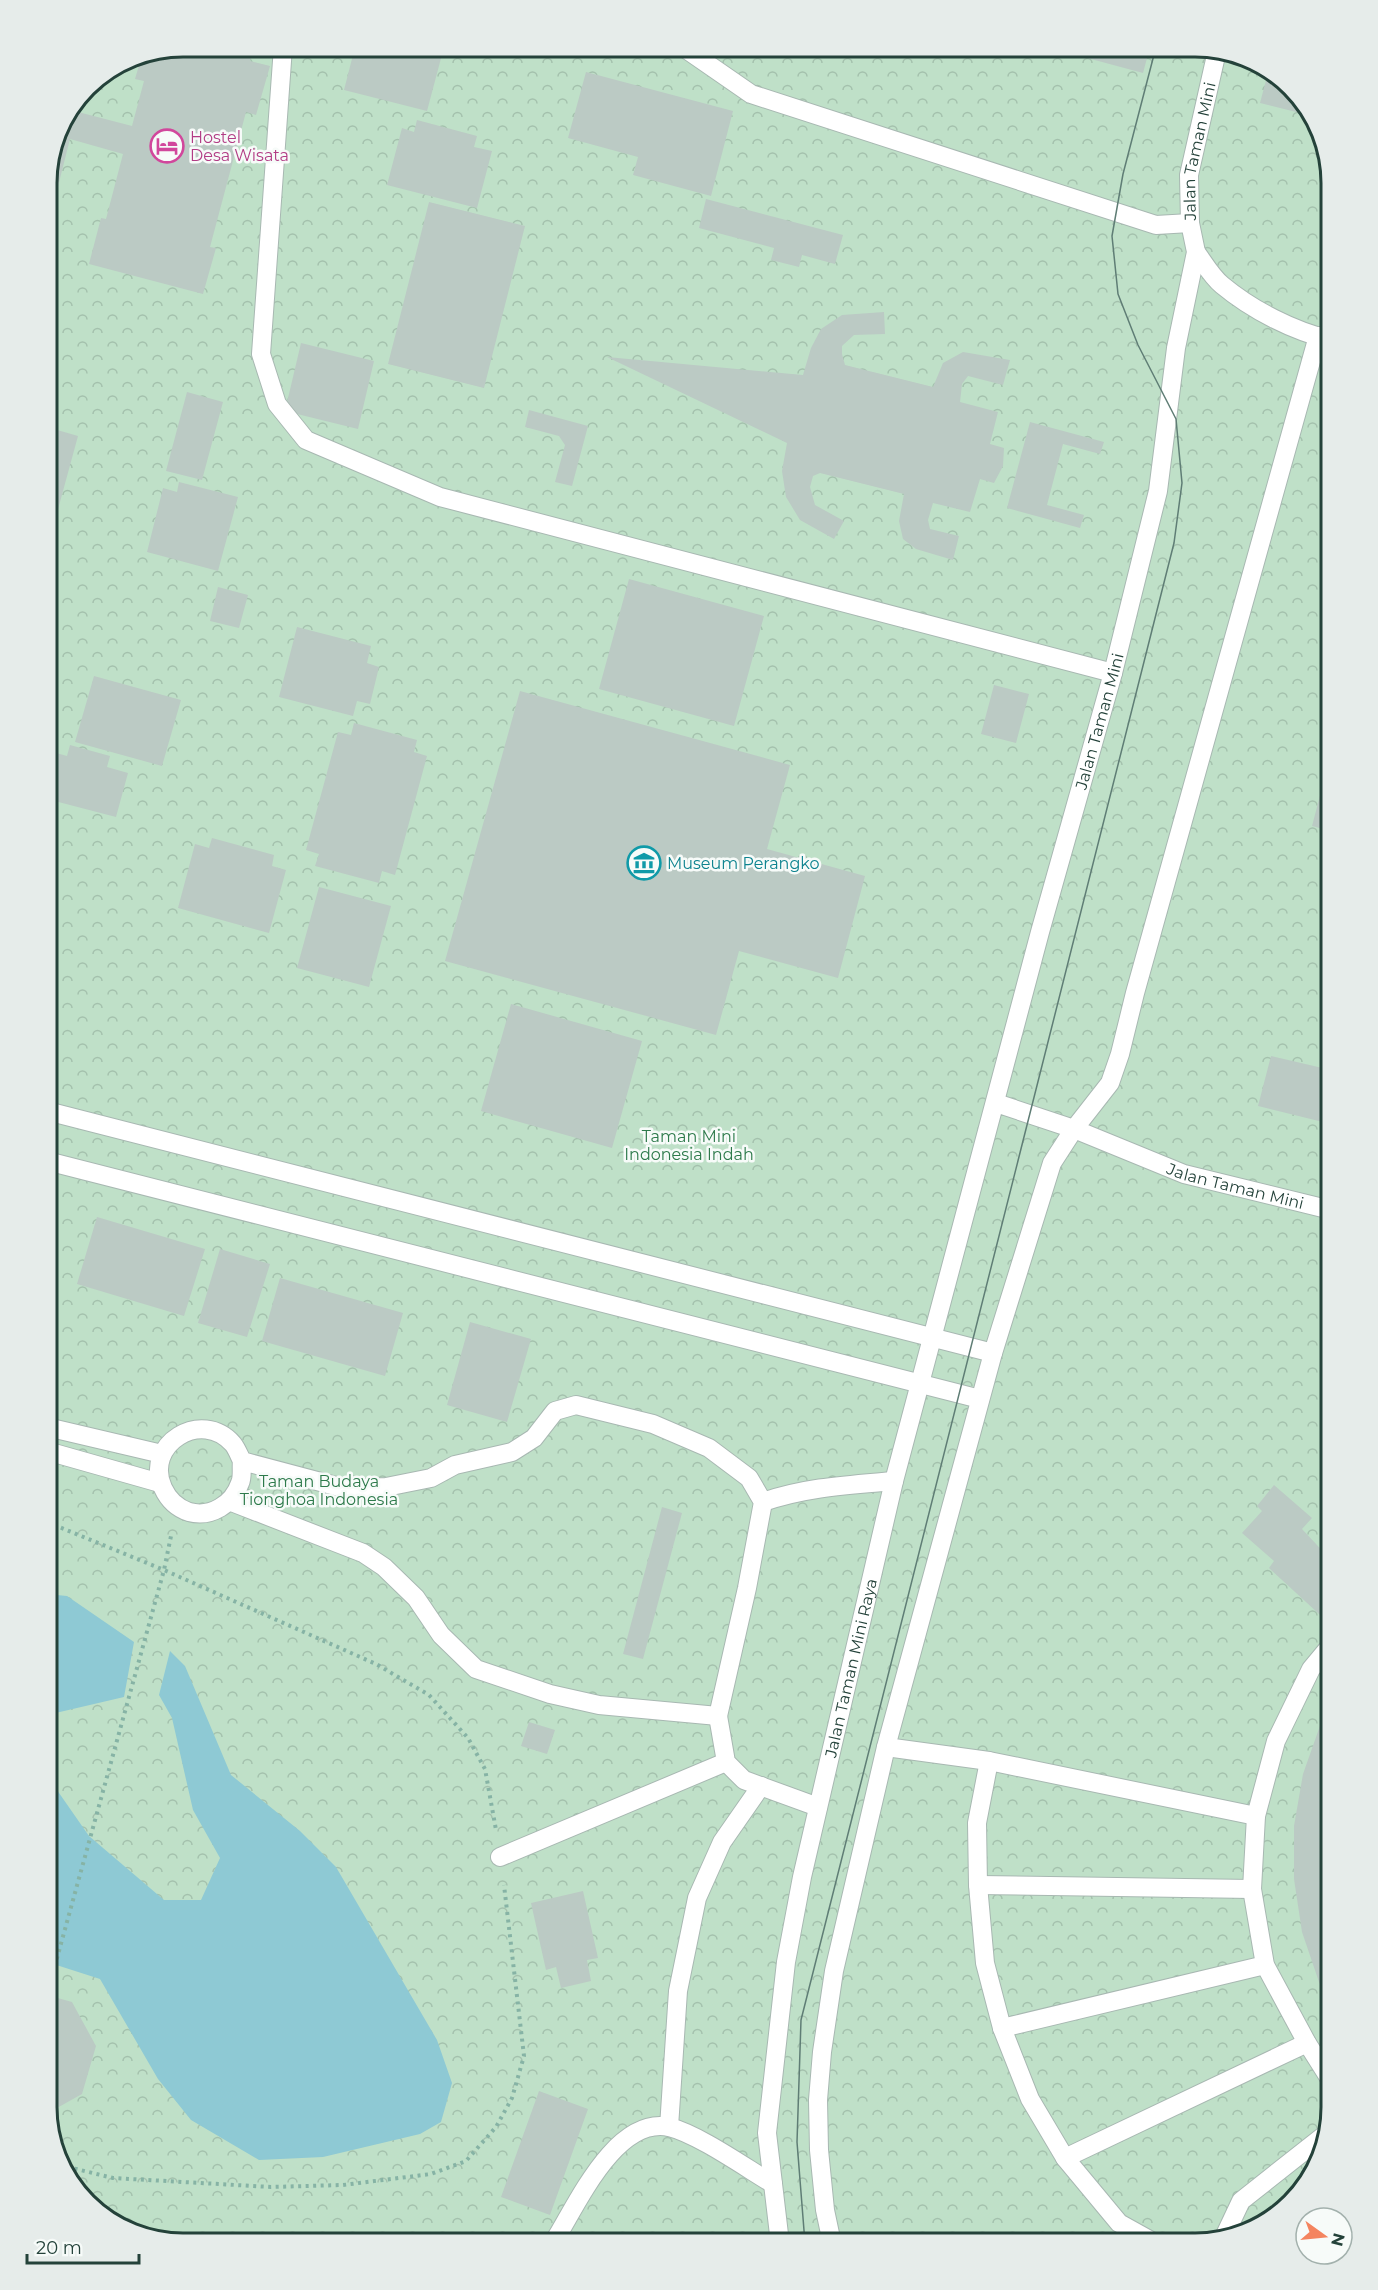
<svg xmlns="http://www.w3.org/2000/svg" width="1378" height="2290" viewBox="0 0 1378 2290" font-family="Montserrat,sans-serif">
<defs>
<pattern id="park-crowns" width="20" height="18" patternUnits="userSpaceOnUse" patternTransform="scale(1.5)"><rect width="20" height="18" fill="#bfe0c8"/><path d="M2 6a3 3 0 1 1 6 0M12 15a3 3 0 1 1 6 0" fill="none" stroke="#a4c1ad"/></pattern>
</defs>
<rect width="100%" height="100%" fill="#e6efeb"/>
<path fill="url(#park-crowns)" d="M183,47H1204L1271,70L1318,123L1331,183V2107L1309,2182L1255,2230L1195,2243H175L108,2221L60,2167L47,2107V175L57,131L87,86L131,57Z"/>
<path fill="#8ec9d4" d="M47,1594L67,1596L134,1642L124,1697L47,1715Z
M170,1651L185,1666L231,1775L300,1831L336,1867L437,2040L452,2083L441,2122L420,2134L323,2157L259,2160L191,2120L158,2079L100,1979L47,1962V1768L50,1780L89,1836L164,1900H201L220,1858L193,1810L172,1718L159,1695Z"/>
<path fill="#bbcac4" d="M183,46L253,47L250,61L270,66L256,115L246,112L210,247L216,248L203,294L89,264L101,218L106,219L123,154L70,139L52,210L47,208V175L57,131L83,92L78,112L132,126L144,81L135,79L142,55Z
M355,47H444L427,111L344,90Z
M1079,47H1150L1143,73L1076,55Z
M1269,69L1271,70L1312,116L1260,103Z
M586,72L733,111L711,196L633,175L638,157L568,138Z
M417,120L477,136L474,147L492,151L477,208L387,185L402,128L414,132Z
M706,199L843,235L835,264L802,255L799,267L771,260L774,248L699,228Z
M429,202L525,226L484,388L388,364Z
M884,312L885,334L854,335L842,346V354L845,365L933,387L943,363L963,352L1010,360L1003,385L968,376L962,384L960,402L998,412L990,444L1004,448L1003,466L994,483L980,479L970,512L933,503L928,520L930,529L959,536L953,560L916,549L903,539L899,521L904,494L820,473L813,476L810,487L815,505L844,521L834,539L800,520L786,497L782,471L787,443L607,357L803,375L811,348L821,329L842,315Z
M301,343L374,361L358,429L285,411Z
M187,392L223,402L202,480L166,471Z
M529,410L588,426L572,486L555,482L565,445L559,436L525,427Z
M1030,422L1104,442L1100,454L1063,444L1047,505L1084,515L1080,528L1007,508Z
M47,427L78,436L54,524L47,522Z
M179,482L238,497L218,571L147,552L163,488L177,492Z
M629,579L764,616L734,726L599,689Z
M218,587L248,595L239,628L210,621Z
M297,627L371,646L367,663L379,667L370,704L357,701L353,716L279,697Z
M94,676L181,700L162,766L75,742Z
M994,685L1029,694L1016,743L981,734Z
M520,691L790,765L767,849L865,876L838,978L739,951L716,1035L445,961Z
M354,723L417,740L414,752L427,756L395,875L382,871L379,883L315,866L319,854L306,850L338,732L351,735Z
M70,745L110,756L107,767L128,773L116,817L47,799L49,751L67,756Z
M1331,754V831L1312,826Z
M212,838L274,855L272,866L286,870L269,933L178,908L195,844L209,848Z
M319,887L391,906L369,987L297,968Z
M511,1004L642,1041L612,1148L481,1111Z
M1271,1056L1331,1070V1124L1258,1106Z
M97,1217L205,1249L184,1316L77,1284Z
M220,1249L270,1264L247,1337L198,1323Z
M280,1278L403,1313L385,1376L262,1341Z
M470,1322L531,1339L507,1422L447,1405Z
M1274,1485L1312,1518L1302,1529L1331,1560V1625L1269,1568L1274,1561L1242,1533L1262,1511L1257,1506Z
M662,1507L682,1513L643,1659L623,1654Z
M1331,1703V2006L1319,1982L1302,1932L1294,1879V1826L1303,1774L1321,1723Z
M529,1722L555,1730L547,1754L521,1746Z
M583,1891L598,1958L587,1960L591,1981L561,1988L556,1967L546,1970L531,1903Z
M47,1995L72,2002L96,2046L82,2094L48,2113Z
M539,2091L588,2109L550,2215L501,2197Z"/>
<g fill="none" stroke-linecap="round" stroke-linejoin="round">
<defs>
<g id="minor">
<path d="M283,47L261,354L277,404L306,440L440,497L1113,673"/>
<path d="M683,47L751,94L1156,225L1190,223"/>
<path d="M1196,252C1204,263 1212,277 1222,285C1252,310 1293,331 1331,340"/>
<path id="s1" d="M996,1103L1074,1129L1184,1174L1331,1210"/>
<path d="M47,1111L993,1353"/>
<path d="M47,1161L980,1399"/>
<path d="M47,1427L162,1454"/>
<path d="M47,1451L160,1483"/>
<path d="M229,1501L363,1553L384,1567L416,1598L441,1635L476,1669L550,1694L599,1705L718,1716L747,1588L763,1502L749,1478L709,1448L653,1424L576,1405L555,1411L534,1438L512,1452L455,1465L431,1478L386,1487L347,1489L242,1461C239,1455 237,1449 233,1444C202,1408 143,1444 163,1488C168,1499 177,1508 189,1512C211,1518 233,1504 240,1483C243,1477 241,1467 242,1461"/>
<path d="M763,1502C806,1487 849,1485 894,1481"/>
<path d="M718,1716L726,1762L744,1780L818,1807"/>
<path d="M886,1747L989,1761L1256,1816"/>
<path d="M989,1761L977,1823L978,1885L985,1963L1002,2028L1030,2099L1065,2158L1119,2223L1155,2243"/>
<path d="M500,1857L726,1762"/>
<path d="M978,1885L1252,1889"/>
<path d="M1002,2028L1265,1965"/>
<path d="M1331,2081L1307,2043L1265,1965L1252,1889L1256,1816L1276,1741L1311,1669L1331,1645"/>
<path d="M669,2127L678,1991L697,1898L722,1842L761,1786"/>
<path d="M1065,2158L1307,2043"/>
<path d="M1224,2237L1241,2201L1322,2137"/>
<path d="M553,2243C576,2207 615,2116 669,2127C698,2134 746,2168 773,2184"/>
<path id="s2" d="M780,2243L767,2133L786,1962L802,1877L894,1481L1040,932L1113,673L1158,491L1176,348L1196,252L1190,223L1189,175L1217,51"/>
<path d="M832,2243L825,2210L819,2150L818,2100L822,2052L834,1971L886,1747L993,1353L1052,1163L1074,1129L1110,1083L1120,1054L1135,993L1318,336"/>
</g>
</defs>
<use href="#minor" stroke="#a8b8b2" stroke-width="20"/>
<path stroke="#86b3a5" stroke-width="4" stroke-dasharray="3 4.5" stroke-linecap="butt" d="M47,1522L164,1570L376,1664L429,1695L468,1738L485,1769L496,1830
M47,1979L54,1969L164,1570L171,1536
M60,2165L113,2178L271,2187L343,2185L431,2174L466,2161L496,2127L512,2098L524,2056L504,1885"/>
<use href="#minor" stroke="#fff" stroke-width="18"/>
<path stroke="#5f7d75" stroke-width="1.5" d="M805,2243L797,2142L801,2020L1174,543L1182,483L1176,419L1138,345L1118,294L1112,236L1123,174L1156,47"/>
</g>
<defs>
<symbol id="hotel-ring" viewBox="-11 -11 22 22"><circle r="9.5" fill="#f7fbf9" stroke="#d1479c" stroke-width="1.5"/><path d="M-6-4.5h1.5V1H6V5H4.5V3h-9V5H-6ZM-4 0a1.8 1.8 0 1 1 3.6 0ZM.5 0V-2.5h3Q6-2.5 6 0Z" fill="#d1479c"/></symbol>
<symbol id="museum-ring" viewBox="-11 -11 22 22"><circle r="9.5" fill="#f7fbf9" stroke="#0f9aa8" stroke-width="1.5"/><path d="M0-6L6-3V-2H-6V-3ZM-5-1h2V3h-2ZM-1-1h2V3h-2ZM3-1h2V3H3ZM-6 4H6V6H-6Z" fill="#0f9aa8"/></symbol>
</defs>
<g fill-rule="evenodd">
<use href="#hotel-ring" x="148" y="127" width="38" height="38"/>
<use href="#museum-ring" x="625" y="844" width="38" height="38"/>
</g>
<g text-anchor="middle" dominant-baseline="central" stroke-width="5" stroke-linejoin="round" paint-order="stroke">
<g font-size="16" fill="#b23c85" stroke="#f7fbf9" text-anchor="start">
<text x="190" y="137">Hostel<tspan x="190" dy="18">Desa Wisata</tspan></text>
</g>
<g font-size="16" fill="#24423a" stroke="#f7fbf9">
<text stroke="none"><textPath href="#s2" startOffset="2145">Jalan Taman Mini</textPath></text>
<text stroke="none"><textPath href="#s2" startOffset="1563">Jalan Taman Mini</textPath></text>
<text stroke="none"><textPath href="#s1" startOffset="254">Jalan Taman Mini</textPath></text>
<text stroke="none"><textPath href="#s2" startOffset="584">Jalan Taman Mini Raya</textPath></text>
</g>
<g font-size="16" fill="#0d838f" stroke="#f7fbf9" text-anchor="start">
<text x="667" y="863">Museum Perangko</text>
</g>
<g font-size="16" fill="#2d7a4b" stroke="#f7fbf9">
<text x="689" y="1136">Taman Mini<tspan x="689" dy="18">Indonesia Indah</tspan></text>
<text x="319" y="1481">Taman Budaya<tspan x="319" dy="18">Tionghoa Indonesia</tspan></text>
</g>
</g>
<path d="M0 0H1378V2290H0ZM183 57H1195A126 126 0 0 1 1321 183V2107A126 126 0 0 1 1195 2233H183A126 126 0 0 1 57 2107V183A126 126 0 0 1 183 57Z" fill="#e6ecea" fill-rule="evenodd"/>
<path fill="none" stroke="#24423a" stroke-width="3" d="M183 57H1195A126 126 0 0 1 1321 183V2107A126 126 0 0 1 1195 2233H183A126 126 0 0 1 57 2107V183A126 126 0 0 1 183 57Z"/>
<g transform="translate(1324 2236) rotate(105)"><circle r="28" fill="#f7fbf9" stroke="#a3b1ad" stroke-width="1.5"/>
<path d="M0-4.5L10 22L0 15L-10 22Z" fill="#f4845f"/>
<text y="-9" font-size="16" font-weight="bold" text-anchor="middle" fill="#24423a">N</text>
</g>
<path d="M27 2254v9h112v-9" fill="none" stroke="#24423a" stroke-width="3"/>
<text x="36" y="2254" font-size="18" fill="#24423a" stroke="#f7fbf9" stroke-width="4.5" paint-order="stroke">20 m</text>
</svg>
